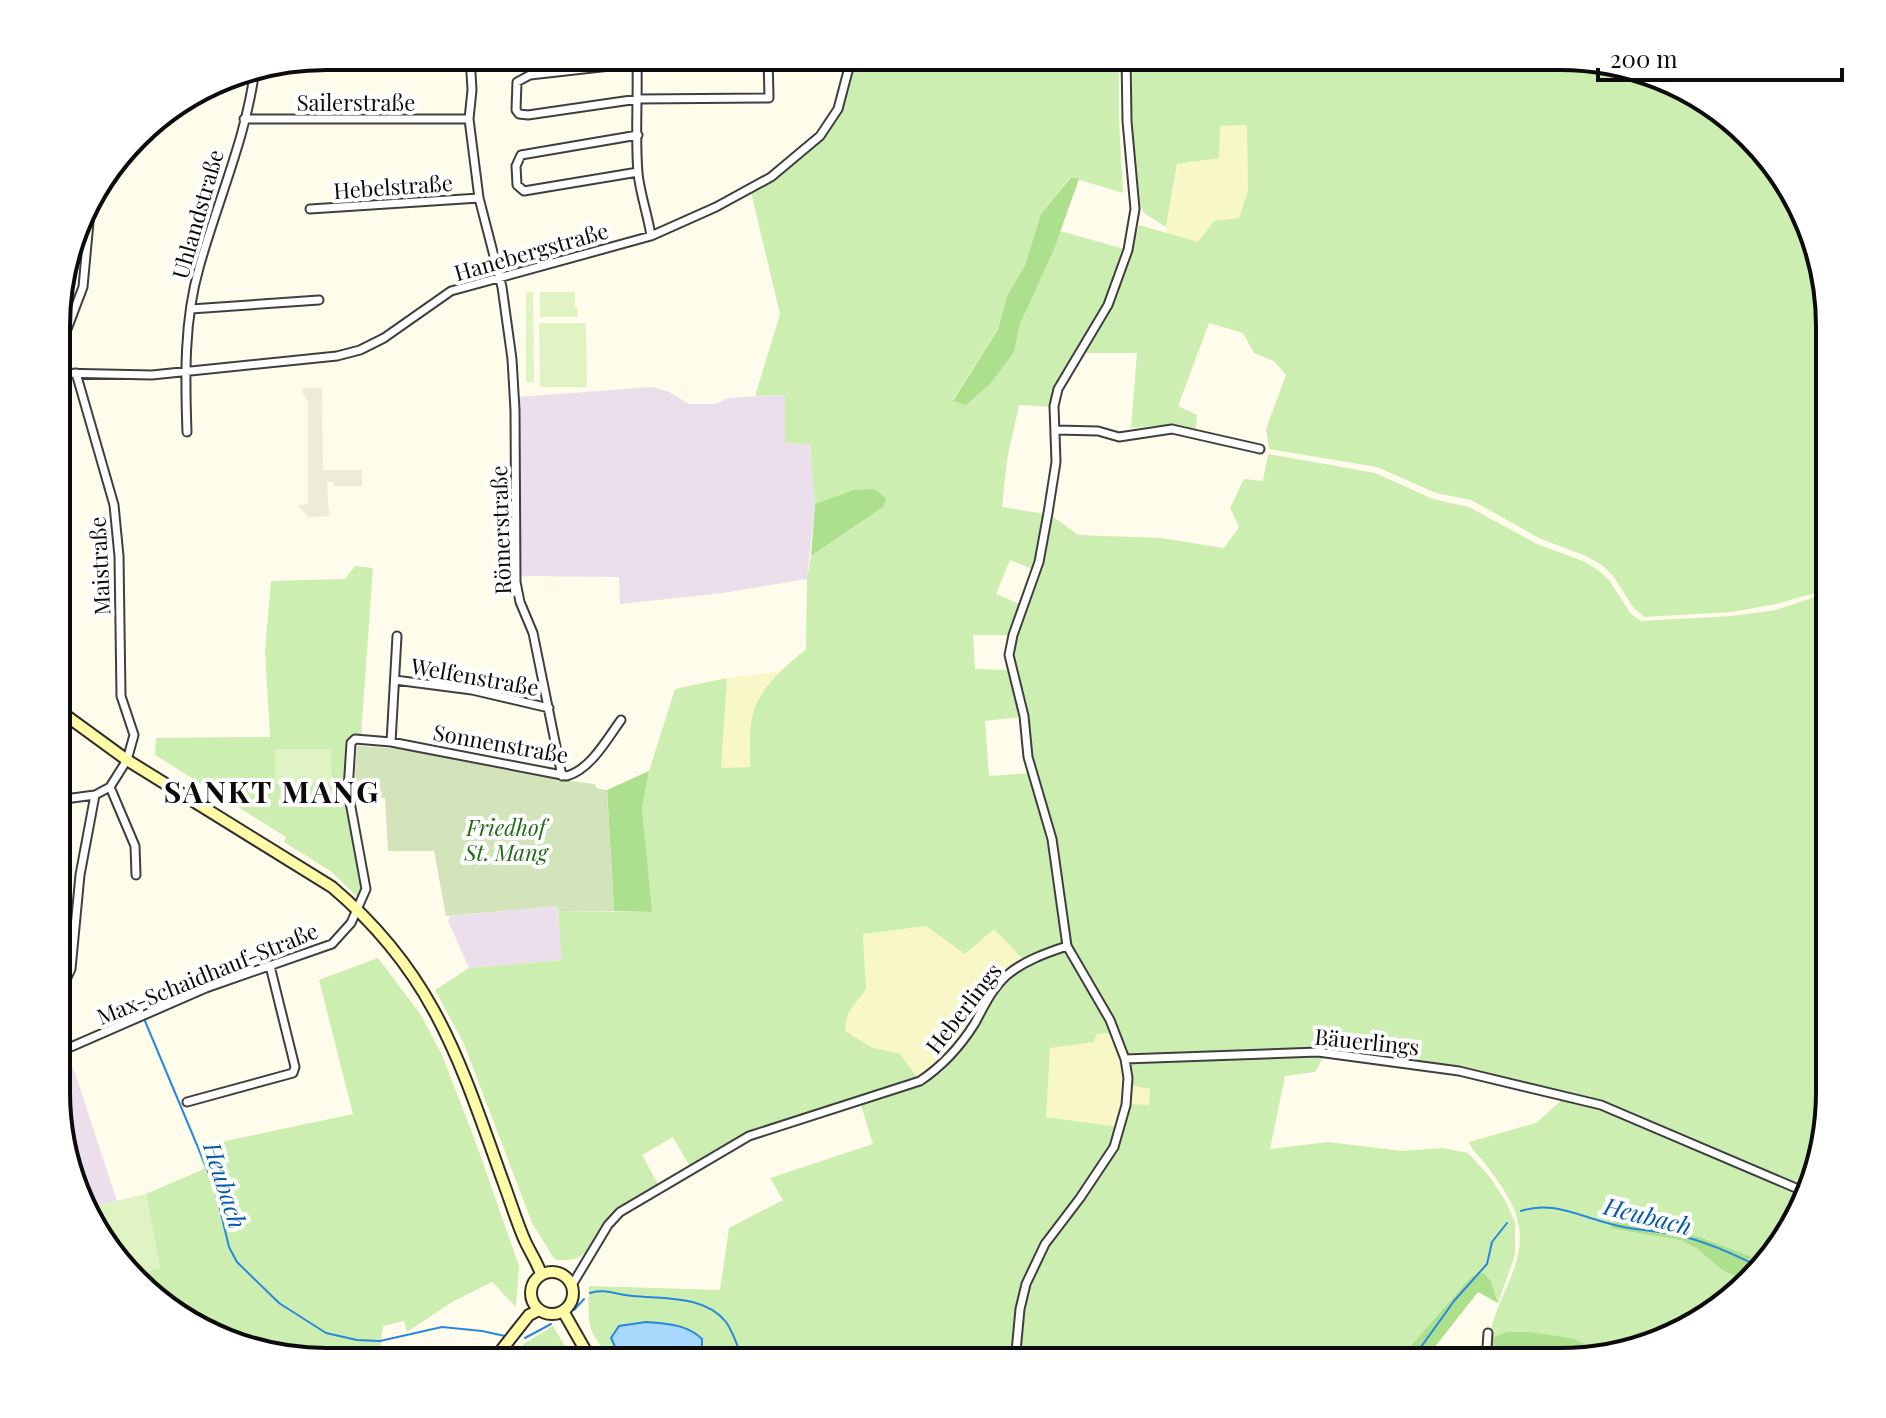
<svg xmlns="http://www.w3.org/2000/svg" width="1886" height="1418" viewBox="0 0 1886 1418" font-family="'Playfair Display',serif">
<rect width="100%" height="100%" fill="#fffceb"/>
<path fill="#ecdfec" d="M653,387L669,392L689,404H716L728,398L785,395V443L810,444L815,504L807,579L723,593L620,604L619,577L519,576L517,397Z
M557,906L563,960L469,968L448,921L450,916Z
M60,1056L69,1061L74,1070L117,1201L83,1208L57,1110V1058Z"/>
<path fill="#f8f7c7" d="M1247,125L1248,191L1239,218L1198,242L1167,234L1166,227L1178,163H1194L1220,126Z
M781,671L764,692L753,714L750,767L721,768L727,678Z
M926,926L965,954L994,929L1025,961L974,1020L954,1048L937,1066L918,1079L900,1054L871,1047L845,1031L847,1013L866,988L863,934Z
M1113,1033L1150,1089L1149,1106L1119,1127L1046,1117L1050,1047L1094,1042L1097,1034Z"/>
<path fill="#cceeb0" d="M857,56H1119V121L1123,193L1070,177L1041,214L1025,265L1007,296L998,328L953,400L966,404L1014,352L1020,324L1060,231L1125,249L1106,303L1055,388L1052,407L1019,405L1007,460L1002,507L1045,514L1034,570L1010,560L996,594L1022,605L1010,635H973L975,669L1009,670L1021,717L985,721L989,776L1030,773L1049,839L1064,944L1025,961L994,929L965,954L926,926L863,934L866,989L848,1013L845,1031L871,1047L900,1054L918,1079L747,1133L690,1167L673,1137L642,1155L659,1186C645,1194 628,1202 615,1213C591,1234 596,1264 555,1260L532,1223L464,1044L435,990L469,968L562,960L558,911L651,912L642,809L649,771L675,689L727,678L721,768L750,767C751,750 748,730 753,714C760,687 786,666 806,649L807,579L811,556L883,507L853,490L815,504L810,444L785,443V395L755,396L780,314L751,192C786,172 824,148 841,110C849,93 852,74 857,56Z
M1129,56L1578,57L1663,76L1738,123L1802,207L1830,325V589L1776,604L1732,612L1644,617L1632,606L1614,577L1602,565L1586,556L1541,539L1471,500L1436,493L1377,467L1269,449L1266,429L1286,375L1274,361L1254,353L1243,333L1209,323L1178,406L1197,415L1196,429L1173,424L1131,428L1137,353H1083L1112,306L1123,279L1139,225L1198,242L1214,221L1239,218L1248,191L1247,125L1220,126L1219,158L1177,164L1166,227L1144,213L1137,198Z
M1268,454L1375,473L1433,499L1469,507L1537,544L1583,561L1598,570L1609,580L1631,614L1641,621L1732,616L1776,610L1830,592L1829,1110L1810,1192L1602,1102L1579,1095L1463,1069L1343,1051L1318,1050L1127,1056L1070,946L1054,837L1032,757L1027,716L1012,655L1015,636L1042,563L1052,516L1078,535L1161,538L1224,548L1239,527L1230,508L1244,479L1263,481Z
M355,566L373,568L361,736L355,737L345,791L352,839L363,885L357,897L332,872L284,842L286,837L155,755L156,738L270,737L265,651L271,581L345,579Z
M1066,949L1113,1033L1097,1034L1094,1042L1050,1048L1046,1117L1119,1127C1100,1179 1055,1214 1032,1264C1018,1294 1017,1329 1013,1362H614C586,1328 588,1330 589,1286L720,1290L729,1228L783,1200L770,1178L873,1144L861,1105C887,1096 920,1090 942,1072C952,1063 960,1048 967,1036C994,992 1012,962 1066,949Z
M378,958L421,1015L442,1055L476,1143L519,1266L516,1307L492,1282L452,1302L407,1332L404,1321L383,1326L379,1361H308L223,1342L148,1295L141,1286L139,1273L160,1268L146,1194L204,1169L197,1147L353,1114L319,980Z
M1324,1056L1315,1072L1285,1076L1270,1149L1328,1142L1402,1151L1443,1148L1468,1153L1489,1176L1505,1200L1515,1222V1255L1498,1303L1491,1281L1484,1273L1472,1276L1400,1358L1387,1362H1019L1020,1338L1029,1285L1048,1246L1116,1148L1128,1104L1149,1105L1150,1089L1130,1085L1128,1061Z
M1564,1098L1599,1108L1809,1196L1768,1263L1700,1237L1615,1221L1680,1240L1696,1248L1722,1270L1747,1282L1679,1334L1602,1352L1575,1339H1489C1498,1285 1540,1254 1508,1197C1501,1185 1492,1172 1483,1161C1477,1154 1472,1151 1469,1142L1536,1123Z
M553,1326L575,1362H507L525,1343Z"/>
<path fill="#ade08d" d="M1071,177L1079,179L1054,249L1020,324L1014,352L990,384L966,405L953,401L998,329L1007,296L1025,265L1041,214Z
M874,489L886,498L883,507L811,556L815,504L853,490Z
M649,771L642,809L652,912L614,911L607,790Z
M1615,1221L1700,1237L1768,1263L1763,1270L1747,1282L1722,1270L1696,1248L1680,1240L1611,1228Z
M1484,1273L1491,1281L1498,1303L1478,1292L1423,1362H1387L1400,1358L1472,1276Z
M1507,1332H1529L1575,1339L1602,1352L1560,1362H1552L1540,1356H1522L1516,1362H1488L1489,1339Z"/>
<path fill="#d3e3ba" d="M357,746C402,748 453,755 498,765C530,772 562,781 595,784L596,788L607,790L614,911H558L557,906L446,916L434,851H388L385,798L354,795Z"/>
<path fill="#e0f4c3" d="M526,292H533L534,382H526Z
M540,292H575V307L578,308V317H540Z
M539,323H586L587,387H540Z
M275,749H331L332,783L275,784Z
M146,1194L160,1268L139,1273L141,1286L83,1208Z"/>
<path fill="#efebd9" d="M303,388H322L323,470H362V486H334L333,482H327L329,516L309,517L297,505L308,504V401L303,394Z"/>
<path fill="#a9d8fd" stroke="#2888dc" stroke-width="2" d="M646,1322C667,1324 687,1324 702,1339V1351L694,1358L617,1351L611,1338L619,1326Z"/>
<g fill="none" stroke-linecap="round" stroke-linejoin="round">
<path stroke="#2888dc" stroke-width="2" d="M145,1021L215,1188L229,1247L237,1262L279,1303L326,1333L357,1340L380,1341L442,1327L482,1331L505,1336
M1521,1211C1552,1200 1581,1217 1611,1224C1630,1230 1652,1230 1672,1234C1704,1240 1735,1255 1764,1269
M590,1293C602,1288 619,1295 633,1296C663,1299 705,1295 726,1322C734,1333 738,1349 744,1362
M574,1310L584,1299
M525,1338L551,1324
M1177,1362H1184
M1406,1362L1416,1354L1454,1301L1487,1264L1492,1242L1507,1223"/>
<defs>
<path id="street" d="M470,56L472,90L469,119L479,198L502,287L512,359L515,410L516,582L520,602L533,633L562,776
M244,119H469
M638,172L524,191L517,185L516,166L521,155L638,135
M310,209L479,198
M651,236C648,215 640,194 638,173C635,139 638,98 637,63L530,75L517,82L516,110L519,114L528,115L638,99L769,98L768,56
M191,309L319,300
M58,353L83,287L92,190
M58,373L152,375L337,356L360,350L384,338L451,291L651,236L716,207L771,177L820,136L838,109L852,56
M1056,430L1098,431L1119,437L1172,429L1260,449
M187,432C185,377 184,320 199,268C217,202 247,136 255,68
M395,680L472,690L549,708
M391,742L397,636
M110,787L135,846L136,875
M57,800L95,795L110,787L127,760L134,735L121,696L119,556L114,505L76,373
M57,999L71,969L80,875L95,795
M57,1053L206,988L332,944L351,923L366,889L348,791L351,743L355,739L391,742L567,776C591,769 607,739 621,720
M1125,1059L1318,1052L1459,1071L1601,1105L1810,1194
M187,1102L293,1073L295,1067L270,966
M572,1285L608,1225L620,1212L749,1136L920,1081C944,1065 960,1047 975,1023C984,1006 992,989 1006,976C1023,961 1046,953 1067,946
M1015,1362L1020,1309L1026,1284L1045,1244L1080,1198L1114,1147L1126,1105L1128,1078L1125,1059L1110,1020L1067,946L1052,839L1028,757L1024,716L1009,655L1013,635L1039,562L1048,513L1056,462L1054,406L1058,389L1108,305L1128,250L1135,209L1127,121L1126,56
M1486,1362L1488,1333"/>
<path id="secondary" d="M57,709L127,760L332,887C435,974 460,1062 504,1184C511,1203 517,1223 525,1241C530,1252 537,1262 541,1274
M531 1293a21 21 0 1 1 42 0a21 21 0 1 1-42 0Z
M563,1311L592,1362
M492,1362L529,1315L539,1310"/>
</defs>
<use href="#street" stroke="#3f3f3f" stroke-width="11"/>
<use href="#secondary" stroke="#2e2e2e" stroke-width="14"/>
<use href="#street" stroke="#fff" stroke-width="7"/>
<use href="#secondary" stroke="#fffba6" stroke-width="10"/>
</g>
<g text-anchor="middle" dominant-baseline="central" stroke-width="8" stroke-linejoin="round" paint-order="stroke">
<g font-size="22" fill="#0c0c0c" stroke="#fff">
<text x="356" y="102">Sailerstraße</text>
<text transform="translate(393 186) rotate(-4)">Hebelstraße</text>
<text transform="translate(197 214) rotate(-74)">Uhlandstraße</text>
<text transform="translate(531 251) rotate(-16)">Hanebergstraße</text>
<text transform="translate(500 530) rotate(-92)">Römerstraße</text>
<text transform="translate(99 566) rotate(-93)">Maistraße</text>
<text transform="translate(475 676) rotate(10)">Welfenstraße</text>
<text transform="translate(501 743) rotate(10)">Sonnenstraße</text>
<text transform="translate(207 973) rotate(-22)">Max-Schaidhauf-Straße</text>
<text transform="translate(963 1008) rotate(-52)">Heberlings</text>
<text transform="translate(1367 1041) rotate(6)">Bäuerlings</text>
</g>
<g font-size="22" font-style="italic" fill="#226a16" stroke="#fff">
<text x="506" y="827">Friedhof<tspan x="506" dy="25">St. Mang</tspan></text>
</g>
<g font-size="24" font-style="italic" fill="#0859aa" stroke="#fff">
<text transform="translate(226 1185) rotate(72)">Heubach</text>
<text transform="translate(1648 1215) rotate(14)">Heubach</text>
</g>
<g font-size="30" font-weight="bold" letter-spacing="2" fill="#0c0c0c" stroke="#fff">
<text x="272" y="791">SANKT MANG</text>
</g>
</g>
<path d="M0 0H1886V1418H0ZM326 70H1560A256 256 0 0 1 1816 326V1092A256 256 0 0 1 1560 1348H326A256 256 0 0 1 70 1092V326A256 256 0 0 1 326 70Z" fill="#fff" fill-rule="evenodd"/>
<path fill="none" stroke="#0c0c0c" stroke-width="4" d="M326 70H1560A256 256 0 0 1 1816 326V1092A256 256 0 0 1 1560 1348H326A256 256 0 0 1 70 1092V326A256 256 0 0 1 326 70Z"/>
<path d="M1598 68v12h244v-12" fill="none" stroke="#0c0c0c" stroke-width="4"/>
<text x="1610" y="68" font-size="24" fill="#0c0c0c" stroke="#ffffff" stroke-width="6" paint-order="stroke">200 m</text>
</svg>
